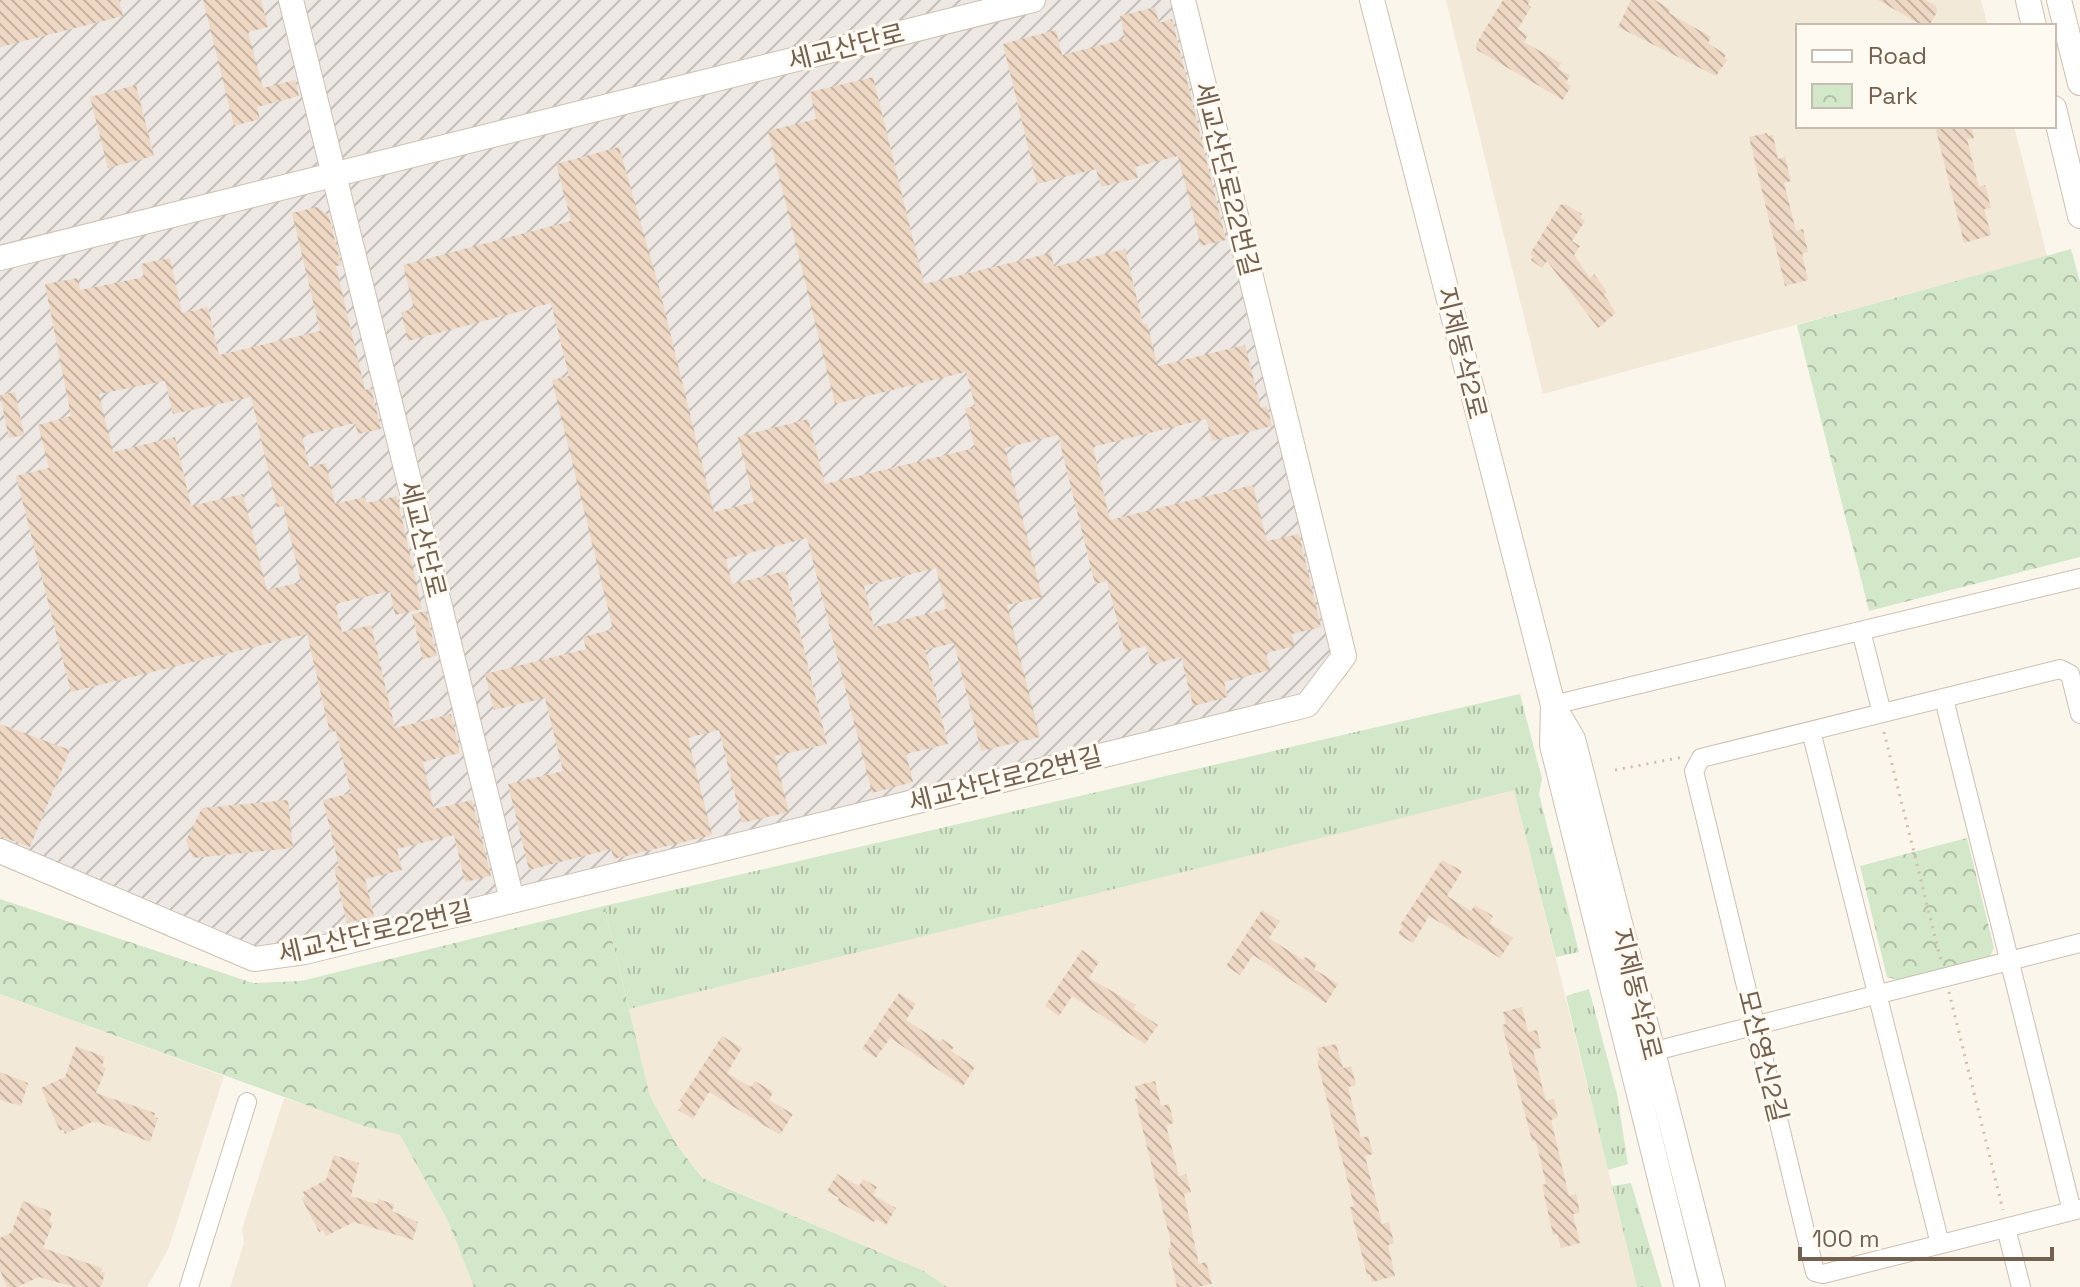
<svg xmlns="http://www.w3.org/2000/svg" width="2080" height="1287" viewBox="0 0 2080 1287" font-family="'Space Grotesk','Noto Sans KR',sans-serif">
<defs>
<pattern id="industrial-furrows" width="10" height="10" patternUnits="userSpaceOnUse" patternTransform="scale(2)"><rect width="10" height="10" fill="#ede8e3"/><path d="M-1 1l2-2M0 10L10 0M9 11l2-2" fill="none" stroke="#c5bfba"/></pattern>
<pattern id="grass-tufts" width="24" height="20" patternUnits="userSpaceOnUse" patternTransform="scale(2)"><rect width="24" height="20" fill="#d3e8c9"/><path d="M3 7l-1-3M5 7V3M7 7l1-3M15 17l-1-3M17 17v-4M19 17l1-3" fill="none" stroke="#b0bfa6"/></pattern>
<pattern id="park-crowns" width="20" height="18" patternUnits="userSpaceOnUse" patternTransform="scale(2)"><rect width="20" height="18" fill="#d3e8c9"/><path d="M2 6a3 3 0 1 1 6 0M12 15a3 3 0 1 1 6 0" fill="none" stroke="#b0bfa6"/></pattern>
<pattern id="building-back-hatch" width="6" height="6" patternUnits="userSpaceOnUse" patternTransform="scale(2)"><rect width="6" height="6" fill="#eed8c4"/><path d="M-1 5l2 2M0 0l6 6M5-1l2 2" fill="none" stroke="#c5b3a2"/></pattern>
</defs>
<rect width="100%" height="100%" fill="#fbf6eb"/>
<path fill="#f2e9d9" d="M1446,0H1981L1988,26H1798V126H2014L2047,256L1543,394Z
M1514,789L1637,1287H947L922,1270L704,1178L678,1147L650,1096L629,1009Z
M0,994L224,1076L168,1250L147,1287H0Z
M284,1098L400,1135L448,1221L474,1287H230L244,1243L242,1229Z"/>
<path fill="url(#industrial-furrows)" d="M0,0H1188L1351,647L1347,674L1330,694L270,966L0,863Z"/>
<path fill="url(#grass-tufts)" d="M1520,694L1542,779L1539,794L1579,952L1556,957L1514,790L629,1009L604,906Z
M1589,989L1617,1094L1628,1164L1608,1170L1566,996Z
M1631,1183L1662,1287H1637L1612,1186Z"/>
<path fill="url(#park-crowns)" d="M2071,249L2080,282V557L1869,611L1797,325Z
M1967,838L1994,948L1990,956L1898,980L1887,977L1860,866Z
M0,899L253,983L301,981L604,906L650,1096L678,1147L703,1178L922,1270L947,1287H474L448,1221L400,1135L364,1126L0,994Z"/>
<path fill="url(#building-back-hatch)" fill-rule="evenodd" d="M0,0H119L123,16L0,47Z
M203,0H261L268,27L248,32L263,88L295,80L299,96L257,107L260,119L234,126Z
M1503,0H1530L1528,5L1531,7L1518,29L1528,35L1524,42L1561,63L1558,69L1570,75L1566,83L1571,86L1563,100L1477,50L1476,44Z
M1631,0H1655L1670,9L1669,13L1711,37L1708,43L1726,55L1724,58L1727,60L1716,76L1618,27Z
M1878,0H1925L1936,6L1937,12L1929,26H1923Z
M1155,7L1159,23L1172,19L1226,240L1201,246L1178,156L1135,167L1138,178L1101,187L1096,169L1037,184L1003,44L1056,30L1062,55L1125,39L1120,16Z
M873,77L924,284L1051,253L1054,267L1125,249L1143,324L1147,323L1158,366L1245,345L1261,408L1267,406L1272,426L1212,441L1206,419L1093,447L1110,520L1253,485L1267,541L1299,534L1321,627L1292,634L1295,646L1266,653L1270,670L1224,682L1228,697L1193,706L1181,657L1151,665L1146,646L1125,651L1107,581L1095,584L1058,435L1005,448L1042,597L1007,605L1040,737L981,751L954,643L925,650L948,744L906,754L913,782L872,793L807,538L726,559L732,584L785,571L827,744L775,756L789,812L742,823L719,730L688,738L712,835L614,859L611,849L529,870L508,784L563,771L545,698L494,710L485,674L586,649L583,637L613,629L552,380L569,376L551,303L408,341L401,312L414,309L403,265L571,221L556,164L619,147L659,287L714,512L754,502L738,437L808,419L825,484L975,448L965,408L975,406L966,372L835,404L768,131L816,119L810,92ZM936,568L946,609L874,627L864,586Z
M136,85L154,156L108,168L90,97Z
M1935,126H1971L1974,138L1967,139L1979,187L1985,185L1991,208L1984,209L1991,235L1964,243Z
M1767,133L1768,136L1773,135L1778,159L1785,157L1791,181L1784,183L1796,231L1803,229L1808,252L1802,254L1808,280L1785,286L1749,137Z
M1565,204L1582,214L1580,217L1585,221L1572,241L1580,246L1574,255L1590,278L1594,274L1607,292L1604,295L1616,313L1598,328L1547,261L1542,268L1531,260L1533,256L1530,254L1560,205Z
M317,207L329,216L341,265L336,266L365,390L371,388L381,429L358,434L355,423L302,436L309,467L326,463L335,504L365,497L367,503L397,496L422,609L395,615L390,591L335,604L342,632L371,625L395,728L451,714L460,753L423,762L434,809L472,800L491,876L465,882L454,835L397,849L402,870L365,879L374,916L347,923L334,868L339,866L323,800L351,793L336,731L330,733L307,634L71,692L16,476L49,468L38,425L71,416L45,284L78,278L80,290L144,277L141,264L170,258L182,313L208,307L219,355L320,331L292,213ZM165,381L173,414L251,397L277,507L283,506L301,582L267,590L243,494L191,506L175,437L113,452L99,394Z
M15,392L24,435L9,438L0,395Z
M426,611L437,656L423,659L412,614Z
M0,724L70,750L30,847L0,836Z
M288,800L293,848L193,858L186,841L202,808Z
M1442,860L1462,871L1447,896L1471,911L1475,905L1493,916L1489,923L1513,938L1500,958L1429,916L1413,943L1398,934L1403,926L1400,925Z
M1262,910L1280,921L1269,938L1303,960L1305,957L1317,964L1314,969L1338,984L1326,1003L1253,955L1240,975L1226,966Z
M1082,950L1099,962L1089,978L1136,1005L1134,1009L1158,1025L1145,1044L1072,996L1059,1016L1045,1006Z
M899,993L916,1004L906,1020L940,1042L942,1039L954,1047L951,1051L975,1067L963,1086L890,1038L876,1058L862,1049Z
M1522,1007L1528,1032L1537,1030L1541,1048L1533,1050L1546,1101L1554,1099L1558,1117L1551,1120L1557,1145L1569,1196L1576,1194L1580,1213L1573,1214L1580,1243L1561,1248L1557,1234L1553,1235L1542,1185L1546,1184L1538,1150L1535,1140L1532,1141L1502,1025L1506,1024L1503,1012Z
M722,1036L742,1048L727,1073L751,1087L755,1081L773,1092L769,1100L793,1114L780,1135L709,1092L693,1119L678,1110L683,1103L680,1101Z
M1336,1044L1343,1068L1351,1066L1356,1085L1348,1087L1361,1138L1368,1136L1373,1154L1365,1156L1382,1224L1389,1222L1394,1243L1388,1245L1395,1276L1372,1282L1370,1274L1367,1275L1350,1207L1354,1206L1317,1061L1320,1060L1317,1048Z
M76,1046L105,1057L102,1066L106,1068L96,1093L155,1113L154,1117L158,1118L150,1142L101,1123L92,1122L65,1134L63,1129L60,1131L41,1088L65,1077Z
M0,1072L28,1083L21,1106L0,1100Z
M1155,1081L1161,1106L1169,1104L1174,1123L1166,1125L1179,1176L1186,1174L1191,1192L1184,1194L1199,1264L1206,1262L1212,1284L1198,1287H1177L1168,1248L1171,1247L1170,1239L1135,1099L1138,1098L1135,1086Z
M334,1155L359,1163L351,1196L377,1204L378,1199L394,1204L392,1211L418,1222L413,1240L354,1222L326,1236L323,1230L319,1232L302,1199L305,1197L303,1192L326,1180Z
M837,1174L859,1186L863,1179L877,1187L873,1195L896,1208L886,1225L876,1219L874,1222L837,1201L839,1198L827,1191Z
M23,1201L52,1212L49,1221L53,1223L43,1248L102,1268L101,1272L105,1273L101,1287H74L39,1277L17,1287H7L0,1270V1238L11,1233Z"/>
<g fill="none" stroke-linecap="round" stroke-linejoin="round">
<defs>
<path id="street" d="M1861,631L1882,713
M1944,699L2072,1211
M1553,705L2080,578
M2080,714L2070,674L2060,669L1701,758L1694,771L1815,1272L1823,1274L2080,1209
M1811,731L1940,1244
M1651,1052L2080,943
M2006,1228L2021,1287
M189,1287L247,1102"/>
<path id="secondary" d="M291,0L512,900
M1372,0L1553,705
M2028,0L2034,26
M2059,0L2080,83
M2054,108L2080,216
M0,258L1033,0
M0,851L254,959L305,952L1307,705L1344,656L1183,0
M1687,1287L1552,745L1553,705L1573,739L1713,1287"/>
</defs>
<use href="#street" stroke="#cdbfb1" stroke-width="20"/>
<use href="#secondary" stroke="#cfc0af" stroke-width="26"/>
<path stroke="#d4bca7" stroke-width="3" stroke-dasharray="2 6" stroke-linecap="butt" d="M1884,732L1941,961
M1615,770L1683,757
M1949,992L2003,1210"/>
<use href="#street" stroke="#fff" stroke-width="18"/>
<use href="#secondary" stroke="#fff" stroke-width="24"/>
</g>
<g text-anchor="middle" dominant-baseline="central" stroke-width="6" stroke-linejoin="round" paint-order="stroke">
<g font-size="26" fill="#74604f" stroke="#fefaf1">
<text transform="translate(846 47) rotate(-14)">세교산단로</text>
<text transform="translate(1227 179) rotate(76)">세교산단로22번길</text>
<text transform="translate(1462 353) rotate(76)">지제동삭2로</text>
<text transform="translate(423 539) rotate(76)">세교산단로</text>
<text transform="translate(1005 779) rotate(-14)">세교산단로22번길</text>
<text transform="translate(375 932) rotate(-13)">세교산단로22번길</text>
<text transform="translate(1637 994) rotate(76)">지제동삭2로</text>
<text transform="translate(1763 1056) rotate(76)">모산영신2길</text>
</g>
</g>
<rect x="1796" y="24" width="260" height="104" fill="#fefaf1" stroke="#c7bcb0" stroke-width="2"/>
<rect x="1812" y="50" width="40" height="12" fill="#ffffff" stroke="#c7bcb0" stroke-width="2"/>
<text x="1868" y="64" font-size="24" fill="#74604f">Road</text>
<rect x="1812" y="84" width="40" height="24" fill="url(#park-crowns)" stroke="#c7bcb0" stroke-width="2"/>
<text x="1868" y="104" font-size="24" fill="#74604f">Park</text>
<path d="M1800 1247v12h252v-12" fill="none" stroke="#74604f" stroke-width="4"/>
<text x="1812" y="1247" font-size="24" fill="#74604f" stroke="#fefaf1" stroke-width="6" paint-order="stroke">100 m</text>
</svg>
